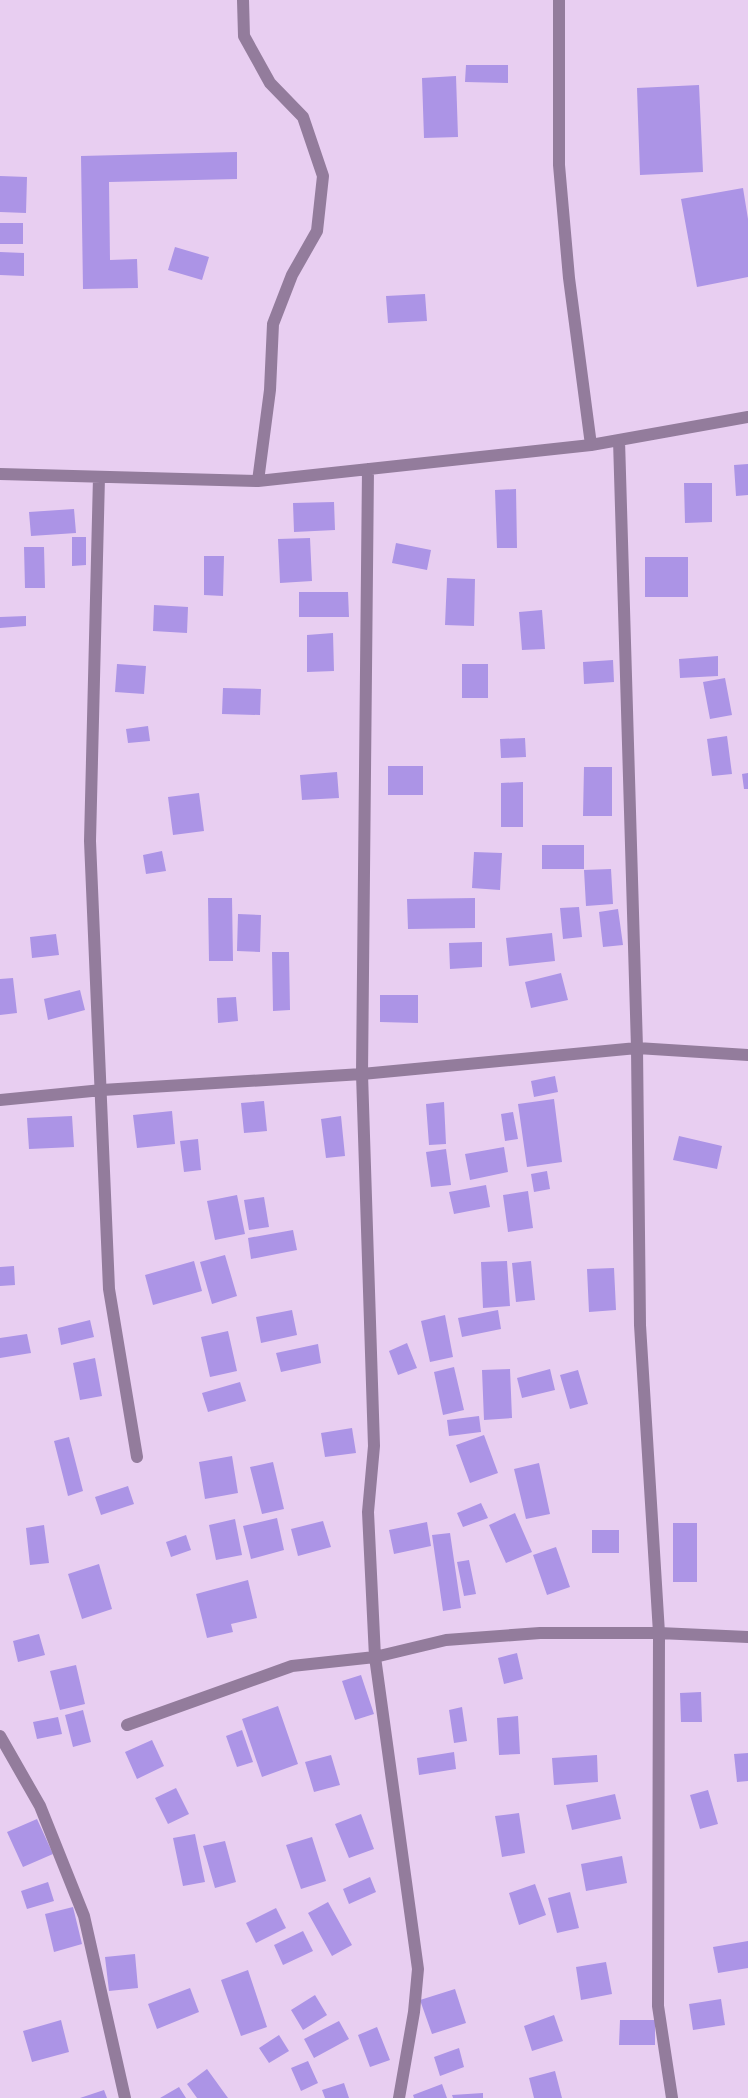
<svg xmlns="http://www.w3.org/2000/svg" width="748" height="2098" viewBox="0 0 748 2098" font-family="'Nunito Sans',sans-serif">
<rect width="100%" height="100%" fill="#e8cef1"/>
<path fill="#ac94e6" d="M466,65H508V83L465,82Z
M456,76L458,137L424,138L422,78Z
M699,85L703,172L640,175L637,88Z
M237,152V179L109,182L110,260L137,259L138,288L83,289L81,156Z
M0,176L27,177L26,213L0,212Z
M743,188L748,219V277L697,287L681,199Z
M0,223H23V244H0Z
M175,247L209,257L202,280L168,270Z
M0,252L24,253V276L0,275Z
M425,294L427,321L388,323L386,296Z
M748,464V495L736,496L734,465Z
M684,483H712V522L685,523Z
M516,489L517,548H497L495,490Z
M334,502L335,530L294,532L293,503Z
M74,509L76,533L31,536L29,512Z
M72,537H86V565L72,566Z
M310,538L312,581L280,583L278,539Z
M396,543L431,550L427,570L392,563Z
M24,547H44L45,588H25Z
M204,556H224L223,596L204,595Z
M645,557H688V597H645Z
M447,578L475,579L474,626L445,625Z
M299,592H348L349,617H299Z
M154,605L188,607L187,633L153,631Z
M542,610L545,649L522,650L519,612Z
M26,616V626L0,628V617Z
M333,633L334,671L307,672V635Z
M718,656V676L680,678L679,659Z
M613,660L614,682L584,684L583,662Z
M117,664L146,666L144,694L115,692Z
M462,664H488V698H462Z
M725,678L732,715L710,719L703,682Z
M223,688L261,689L260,715L222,714Z
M148,726L150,741L128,743L126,729Z
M727,736L732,774L712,776L707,739Z
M525,738L526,757L501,758L500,739Z
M388,766H423V795H388Z
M584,767H612V816H583Z
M337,772L339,798L302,800L300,775Z
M748,773V789H744L742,774Z
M523,782V827H501V783Z
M199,793L204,831L173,835L168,797Z
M542,845H584V869H542Z
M162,851L166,871L146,874L143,855Z
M474,852L502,853L500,890L472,888Z
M611,869L613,904L586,906L584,870Z
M208,898H232L233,961H209Z
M475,898V928L408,929L407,899Z
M579,907L582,937L563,939L560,908Z
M618,909L623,945L603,947L599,912Z
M238,914L261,915L260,952L237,951Z
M552,933L555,961L509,966L506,938Z
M56,934L59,955L32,958L30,937Z
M482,942V967L450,969L449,943Z
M272,952H289L290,1010L273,1011Z
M561,973L568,1000L531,1008L525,982Z
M13,978L17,1013L0,1015V979Z
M80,990L85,1010L48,1020L44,999Z
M380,995H418V1023L380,1022Z
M236,997L238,1021L218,1023L217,998Z
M555,1076L558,1092L534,1097L531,1081Z
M554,1099L562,1162L527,1167L518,1104Z
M264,1101L267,1131L244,1133L241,1103Z
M444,1102L446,1144L429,1145L426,1104Z
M172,1111L175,1144L137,1148L133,1115Z
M513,1112L518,1139L505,1141L501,1114Z
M72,1116L74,1147L29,1149L27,1118Z
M341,1116L345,1156L326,1158L321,1119Z
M679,1136L722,1146L717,1169L673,1160Z
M198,1139L201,1170L184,1172L180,1141Z
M504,1147L508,1172L470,1180L465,1154Z
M446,1149L451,1185L431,1187L426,1152Z
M547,1171L550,1189L534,1192L531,1174Z
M486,1185L490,1207L454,1214L449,1192Z
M528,1191L533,1228L508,1232L503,1195Z
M237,1195L245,1234L215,1240L207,1201Z
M264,1197L269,1227L249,1230L244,1200Z
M293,1230L297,1250L251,1259L248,1238Z
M225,1255L237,1296L212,1304L200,1262Z
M194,1261L202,1291L153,1305L145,1275Z
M507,1261L510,1306L483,1308L481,1262Z
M531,1261L535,1300L516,1302L512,1263Z
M14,1266L15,1285L0,1286V1267Z
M614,1268L616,1310L589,1312L587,1269Z
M292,1310L297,1335L261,1343L256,1317Z
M498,1310L501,1329L462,1337L458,1318Z
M445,1315L453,1357L430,1362L421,1321Z
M90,1320L94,1337L61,1345L58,1328Z
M228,1331L237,1371L210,1377L201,1337Z
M27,1334L31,1353L0,1358V1338Z
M407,1343L417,1368L398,1375L389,1351Z
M318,1344L321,1363L281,1372L276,1353Z
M95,1358L102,1396L80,1400L73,1363Z
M454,1367L464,1410L443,1415L434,1372Z
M510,1369L512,1418L484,1420L482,1370Z
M550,1369L555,1390L522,1398L517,1378Z
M578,1370L588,1404L570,1409L560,1375Z
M240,1382L246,1401L208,1412L202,1393Z
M479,1416L481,1432L449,1436L447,1420Z
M352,1428L356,1453L325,1457L321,1433Z
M484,1435L498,1473L470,1483L456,1445Z
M69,1437L83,1491L68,1496L54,1441Z
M232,1456L238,1493L205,1499L199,1462Z
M273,1462L284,1509L262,1514L250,1467Z
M539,1463L550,1514L526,1519L514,1469Z
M128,1486L134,1504L101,1515L95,1497Z
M481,1503L488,1518L463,1527L457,1513Z
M515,1513L532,1552L506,1563L489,1525Z
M277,1518L284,1550L251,1559L243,1526Z
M235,1519L242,1555L216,1560L209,1525Z
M323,1521L331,1547L298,1556L291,1529Z
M427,1522L431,1546L394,1554L389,1530Z
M673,1523H697V1582H673Z
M44,1525L49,1563L30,1565L26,1528Z
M592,1530H619V1553H592Z
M450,1533L461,1608L443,1611L432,1535Z
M186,1535L191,1550L171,1557L166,1542Z
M556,1547L570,1587L547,1595L533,1555Z
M469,1560L476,1594L464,1596L457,1562Z
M99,1564L112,1609L82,1619L68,1574Z
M248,1580L257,1618L231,1624L233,1632L207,1638L196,1594Z
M39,1634L45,1655L18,1662L13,1641Z
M517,1653L523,1679L504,1684L498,1658Z
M76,1665L85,1704L60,1710L50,1671Z
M361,1675L374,1714L355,1720L342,1681Z
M701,1692L702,1722H681L680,1693Z
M278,1706L298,1764L262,1777L242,1719Z
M462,1707L467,1741L454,1743L449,1710Z
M83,1710L91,1742L73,1747L65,1715Z
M518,1716L520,1754L499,1755L497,1718Z
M58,1717L62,1734L37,1739L33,1722Z
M242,1730L253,1762L237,1767L226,1736Z
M152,1740L164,1766L137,1779L125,1752Z
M454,1752L456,1769L419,1775L417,1758Z
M748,1753V1781L737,1782L734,1754Z
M331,1755L340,1785L314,1792L305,1762Z
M597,1755L598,1782L554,1785L552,1758Z
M176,1788L189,1814L168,1824L155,1798Z
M708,1790L718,1824L700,1829L690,1795Z
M615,1794L621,1819L572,1830L566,1805Z
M519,1813L525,1853L502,1857L495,1816Z
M361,1814L374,1849L349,1858L335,1824Z
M37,1819L53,1854L23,1867L7,1832Z
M195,1834L205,1882L183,1886L173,1838Z
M312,1837L326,1881L301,1889L286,1845Z
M225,1841L236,1882L215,1888L203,1846Z
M622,1856L627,1883L586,1891L581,1864Z
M370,1877L376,1892L349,1904L343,1889Z
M48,1882L54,1901L27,1909L21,1891Z
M535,1884L546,1915L519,1925L509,1893Z
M570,1892L579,1928L557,1933L548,1898Z
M328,1902L352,1945L332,1956L308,1913Z
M73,1907L82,1944L54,1952L45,1914Z
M276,1908L286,1928L256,1943L246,1923Z
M303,1931L313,1951L283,1965L274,1945Z
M748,1941V1968L718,1973L713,1947Z
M135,1954L138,1988L109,1991L105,1957Z
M606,1962L612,1994L581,2000L576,1967Z
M248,1970L267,2027L241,2036L221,1980Z
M190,1988L199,2012L157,2029L148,2004Z
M455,1989L466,2023L432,2034L420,2000Z
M315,1995L327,2015L303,2030L291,2010Z
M721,1999L725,2025L693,2030L689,2004Z
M554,2015L563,2041L532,2051L524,2026Z
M61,2020L69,2052L32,2062L23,2031Z
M620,2020H655V2045H619Z
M339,2021L349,2039L314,2058L304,2039Z
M377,2027L390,2060L370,2067L358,2035Z
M279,2035L289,2051L269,2063L259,2048Z
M459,2048L464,2067L440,2076L434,2057Z
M308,2061L318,2083L301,2091L291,2068Z
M207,2069L228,2098H197L187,2084Z
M555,2071L562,2098H534L529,2078Z
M344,2083L349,2098H325L322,2090Z
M442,2084L447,2098H414L413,2095Z
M179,2087L186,2098H160Z
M104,2090L107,2098H80Z
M483,2093V2098H453L452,2095Z"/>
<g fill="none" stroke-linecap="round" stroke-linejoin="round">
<path stroke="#937c9c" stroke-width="12" d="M243,0L244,36L270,83L303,117L323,176L317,231L292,275L273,324L270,390L258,481
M559,0V165L569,278L591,445
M619,440L637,1048L640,1325L659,1633L658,2006L672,2098
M368,469L362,1074L374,1446L368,1512L375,1657L418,1969L414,2012L399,2098
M0,474L258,481L591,445L748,417
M99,477L90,841L109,1289L137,1457
M0,1100L102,1090L362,1074L637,1048L748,1055
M127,1725L292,1666L375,1657L446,1640L540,1633H659L748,1637
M0,1736L40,1806L84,1916L125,2098"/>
</g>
</svg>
